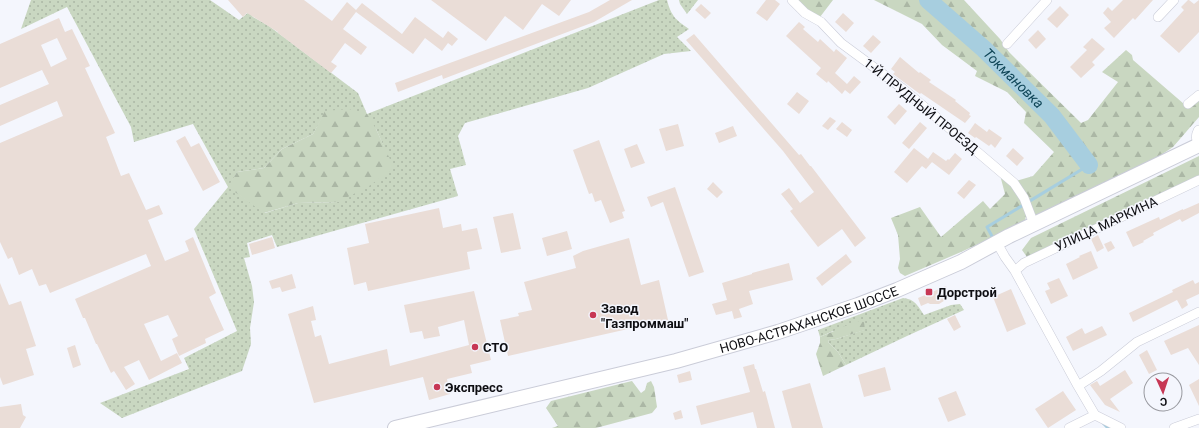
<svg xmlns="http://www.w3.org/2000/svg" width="1199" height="428" viewBox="0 0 1199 428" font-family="Roboto,sans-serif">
<defs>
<pattern id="grass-dots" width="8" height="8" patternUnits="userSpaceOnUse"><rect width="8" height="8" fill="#c9d7c1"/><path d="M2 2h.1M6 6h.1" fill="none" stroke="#abb7a5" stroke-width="1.8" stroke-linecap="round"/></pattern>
<pattern id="forest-firs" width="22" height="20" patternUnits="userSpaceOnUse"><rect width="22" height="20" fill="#c9d7c1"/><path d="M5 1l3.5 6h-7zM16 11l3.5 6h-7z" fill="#abb7a5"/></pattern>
</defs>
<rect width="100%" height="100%" fill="#f4f6fd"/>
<path fill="url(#grass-dots)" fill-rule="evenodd" d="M31,0H210L239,20L249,12L253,17L269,26L358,93L367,114L659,0H667C671,16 676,20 689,29L677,37L691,51L664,54L588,88L465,123L458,136L466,165L450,169L458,196L277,247L272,235L247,243L250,257L244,258L252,286L254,302L250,328L251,344L242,371L122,418L100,403L189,369L184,358L237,331L194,229L228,187L193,124L134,142L131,127L67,7L21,29ZM326,111L376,129L384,147L338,202L298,203L265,213L229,187L237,172L264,168L282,149L313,134Z
M679,0H698L687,14L680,4Z
M903,298C915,299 918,306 924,315L951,305L960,304L964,310L907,336L846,365L838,352L828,342L829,340L836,339L864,330L833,331L820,337L818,330Z"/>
<path fill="url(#forest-firs)" d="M798,0H833L820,17L807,11Z
M874,0H964L1000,39L1009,52L1081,123L1088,120L1118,82L1102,72L1126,50L1132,55L1133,60L1184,104L1199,97V117L1173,147L1161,155L1040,216L1036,215L1033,213L1016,181L1033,176L1054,152L1024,123L1026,112L1007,92L975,76L977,71L942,45L922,24Z
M349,109L367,114L376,129L394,168L369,186L338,202L298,203L264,213L228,187L237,172L264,168L282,149L313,134L325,111Z
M1199,156V176L1027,257L1022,250L1031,238Z
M1000,175C1011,185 1032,208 1024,223L961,252L905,276L900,273L898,268L900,259L898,235L891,218L920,207L941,237L983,201L990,209L1005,194Z
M857,321L864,322L865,330L836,339L829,340L828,342L838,352L846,365L823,376L816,354L820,343V337Z
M632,381L641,393L645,390L647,383L651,381L654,387L657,407L652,413L596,428H552L558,426L546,408L551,401Z"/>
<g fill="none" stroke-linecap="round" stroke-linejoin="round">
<path stroke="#a7cedf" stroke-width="3" d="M994,240L987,227L1089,165
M1103,423L1108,428"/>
<path stroke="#a7cedf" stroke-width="18" id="s1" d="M928,0L984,49L1052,116L1089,165"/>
</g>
<path fill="#eaddd7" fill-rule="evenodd" d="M228,0H304L332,21L347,2L356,10L362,3L402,34L415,17L443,38L448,31L458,39L452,46L448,43L442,51L425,38L413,54L356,12L343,29L367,47L361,55L345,43L331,62L337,66L331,73L278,33V32L247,13L243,17Z
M431,0H571L559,16L542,4L523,30L505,16L486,41Z
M610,0H632L594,22L443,79L442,75L398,92L395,83L589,12Z
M766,0H775L780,4L767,21L756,13Z
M1123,0H1153L1135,20L1133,18L1114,38L1104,28L1111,22L1103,13L1108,7L1112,11Z
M1188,0H1189L1194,4L1199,0V32L1179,53L1160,36L1184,10L1181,7Z
M701,4L711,13L705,19L695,10Z
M1060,6L1069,15L1057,28L1047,19Z
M843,13L854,23L846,32L835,22Z
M59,18L65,32L72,29L90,66L85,68L115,133L106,137L121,176L129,173L146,210L159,205L163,214L148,220L165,261L189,251L185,241L193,237L216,293L209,297L224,330L205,339L206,343L179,356L172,339L178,336L168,315L144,324L161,361L177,353L182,363L149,380L139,360L124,367L135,384L126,390L114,371L111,373L97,344H96L85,318H83L75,299L151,266L146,254L50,293L46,284L39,286L32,269L19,275L12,257L8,259L0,242V143L63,116L57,101L0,126V105L49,84L42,70L0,88V44ZM57,38L67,59L51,67L41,45Z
M799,22L805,27L803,29L818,42L820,39L834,52L836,49L847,58L835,73L847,84L854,76L861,82L850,94L845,90L842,94L828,81L827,83L816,74L821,68L786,36Z
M1038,30L1046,39L1036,49L1028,40Z
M694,34L799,155L801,154L810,166H811L866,238L855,247L842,229L818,247L790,211L793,209L781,194L789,188L800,203L814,192L783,151L686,40Z
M873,35L881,42L871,53L863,46Z
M1092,38L1105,49L1092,62L1095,65L1081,78L1070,67L1087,50L1083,47Z
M900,57L919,73L920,72L931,80L929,82L956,100L955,101L970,113L969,115L971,116L965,123L921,93L920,94L893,74L895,72L891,69Z
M797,92L809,101L799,114L787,104Z
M899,104L907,111L895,125L887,117Z
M830,117L836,121L828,130L822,126Z
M842,122L852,130L847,137L836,129Z
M920,122L927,128L909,149L902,143Z
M975,123L987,132L989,129L1002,138L995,148L991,144L989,146L976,137L975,138L968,133Z
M678,124L684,146L666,151L659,129Z
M733,126L737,136L719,143L715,133Z
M185,136L191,147L199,143L220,182L203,191L176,141Z
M599,140L625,211L622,212L624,218L610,223L601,200L595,202L592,193L589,194L573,150Z
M637,144L645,163L631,168L624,149Z
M914,148L932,162L926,169L922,166L907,183L894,172Z
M1013,148L1024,158L1017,166L1006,156Z
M933,152L946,161L948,159L949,160L955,153L962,159L949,175L928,159Z
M969,180L976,185L964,199L957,193Z
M713,182L723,192L717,198L707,189Z
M675,187L704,272L689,277L663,202L651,207L647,197Z
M1199,203V213L1182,222L1180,219L1153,233L1154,235L1143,241L1144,242L1133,247L1126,232L1159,217L1160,220L1183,209V210Z
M439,208L443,228L461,224L462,231L477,228L482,249L467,252L470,269L368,291L366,282L354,285L347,248L369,243L365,224Z
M513,213L521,249L501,253L493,217Z
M567,231L572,249L547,256L542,238Z
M1098,235L1104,248L1097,252L1091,239Z
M272,237L275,248L252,255L249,244Z
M629,238L641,285L659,280L668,320L508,356L500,320L519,316L518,313L532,310L524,282L576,268L573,256L583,251Z
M1111,241L1115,248L1108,252L1104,244Z
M1091,251L1098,268L1073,280L1066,264L1080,257L1079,256Z
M846,254L852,262L822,286L816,278Z
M789,263L793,280L749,291L753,304L739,309L742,317L734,319L732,311L716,315L712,304L727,300L722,283L752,274V273Z
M292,274L296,288L282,292L280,287L272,289L269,281Z
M1059,278L1068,296L1051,304L1045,291L1050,289L1047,283Z
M1193,280L1195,284L1199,282V294L1186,300L1188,305L1182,309L1177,300L1133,322L1129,313L1173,292L1172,290Z
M0,283L9,305L21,301L36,346L26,349L34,375L3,385L0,377Z
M946,286L950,297L939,304H930L928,303L921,306L918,298Z
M1011,289L1026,324L1007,332L993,297Z
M474,291L491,360L470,365L472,373L447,379L450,394L429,400L423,377L314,403L288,314L313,306L316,320L311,321L315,337L321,335L329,364L387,349L390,366L469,345L464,320L438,327L440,336L424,339L422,331L410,333L404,305Z
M955,315L961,327L954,331L947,319Z
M1199,325V365L1188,348L1171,355L1164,341Z
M1102,326L1107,335L1073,351L1066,337L1082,328L1085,334Z
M75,345L81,365L73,368L67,348Z
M1147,350L1157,370L1149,374L1139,355Z
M754,364L755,369H756L763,392L765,391L775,428H757L753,412L701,425L696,406L750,392L743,367Z
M885,367L891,390L864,397L858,375Z
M1125,370L1133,383L1110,399L1120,412L1105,405L1090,385L1097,381L1100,386Z
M690,371L692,380L679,383L677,375Z
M1199,379V406L1189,385Z
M810,383L823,428H792L782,391Z
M956,391L966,415L948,422L938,398Z
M1063,391L1076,410L1048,428L1035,409Z
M21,404L23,415L26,417L20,428H0V407Z
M681,410L683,418L675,420L673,413Z"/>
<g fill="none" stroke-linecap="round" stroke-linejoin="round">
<defs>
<path id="minor" d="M792,0L805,13L821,22L841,43L902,88L1014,183L1024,198L1034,224
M1158,17L1174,0
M1007,44L1047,0
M1188,104L1199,95
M997,243L1005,257L1015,271L1078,386L1095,415L1121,428
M1015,271L1024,263L1199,180
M1078,386L1101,371L1137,342L1199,312
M1069,428L1095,415
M1174,428L1199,419"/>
<path id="tertiary" d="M1199,131C1197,135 1196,138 1199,142"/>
<g id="primary">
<path id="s2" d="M395,428L676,361L778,332L858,305L897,290L961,262L1009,236L1199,145"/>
</g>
</defs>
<use href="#minor" stroke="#caccd8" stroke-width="10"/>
<use href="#tertiary" stroke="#caccd8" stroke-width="12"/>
<use href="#primary" stroke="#caccd8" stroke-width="16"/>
<use href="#minor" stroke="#fff" stroke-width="9"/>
<use href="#tertiary" stroke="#fff" stroke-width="11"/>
<use href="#primary" stroke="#fff" stroke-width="14"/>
</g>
<g fill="#c73755" stroke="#f4f6fd" stroke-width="1.5">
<rect x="925" y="288" width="8" height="8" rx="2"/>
<circle cx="593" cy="315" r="4"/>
<circle cx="475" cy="347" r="4"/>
<circle cx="437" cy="387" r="4"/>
</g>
<g text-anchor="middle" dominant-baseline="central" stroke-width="3" stroke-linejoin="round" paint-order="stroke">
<g font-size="13" fill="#0e0e12" stroke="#f4f6fd">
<text transform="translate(921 106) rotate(39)">1-Й ПРУДНЫЙ ПРОЕЗД</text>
<text transform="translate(1106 224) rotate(-25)">УЛИЦА МАРКИНА</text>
<text stroke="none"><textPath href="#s2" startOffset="428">НОВО-АСТРАХАНСКОЕ ШОССЕ</textPath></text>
</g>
<g font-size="13" font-weight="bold" fill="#0e0e12" stroke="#f4f6fd" text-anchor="start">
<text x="937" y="292">Дорстрой</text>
<text x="601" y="308">Завод<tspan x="601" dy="15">"Газпроммаш"</tspan></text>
<text x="483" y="347">СТО</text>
<text x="445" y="387">Экспресс</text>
</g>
<g font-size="14" font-style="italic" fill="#0e4456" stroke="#f4f6fd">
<text stroke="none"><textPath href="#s1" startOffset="116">Токмановка</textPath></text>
</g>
</g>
<g transform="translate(1163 392) rotate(177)"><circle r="19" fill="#f4f6fd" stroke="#98999f"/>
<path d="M0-3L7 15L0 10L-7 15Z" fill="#c73755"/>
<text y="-6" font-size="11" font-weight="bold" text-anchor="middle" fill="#0e0e12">С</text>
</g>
</svg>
